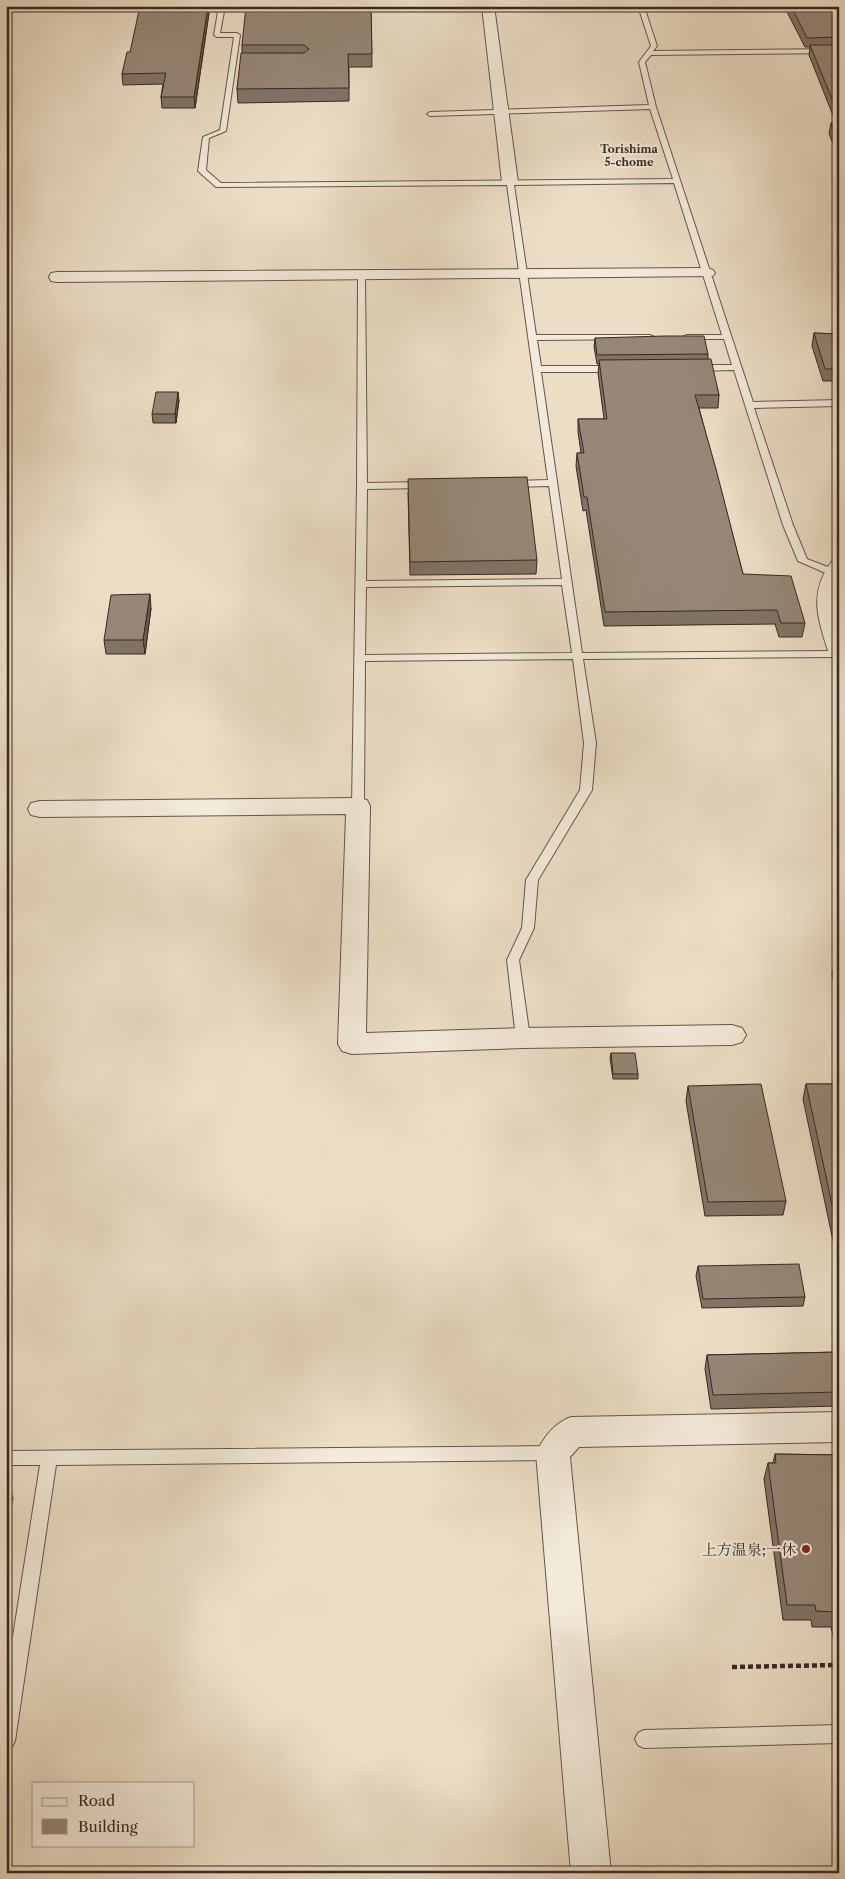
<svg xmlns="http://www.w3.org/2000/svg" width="845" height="1879" viewBox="0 0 845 1879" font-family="'Libre Caslon Text','Noto Serif JP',serif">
<rect width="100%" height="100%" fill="#ecdec6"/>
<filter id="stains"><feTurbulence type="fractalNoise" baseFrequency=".004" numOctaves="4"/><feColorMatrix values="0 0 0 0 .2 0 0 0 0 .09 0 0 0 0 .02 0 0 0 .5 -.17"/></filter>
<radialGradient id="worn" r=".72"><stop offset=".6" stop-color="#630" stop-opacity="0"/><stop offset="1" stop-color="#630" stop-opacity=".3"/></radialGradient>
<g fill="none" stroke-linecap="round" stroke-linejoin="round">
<defs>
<path id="lane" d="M219,6H225L220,33H237L240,35L226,131L209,138L206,170L221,183L673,179L650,109L430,116L427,114L430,112L649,105L639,62L651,46L638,6H644L657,46L653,51L839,49V53L651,55L645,62L656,107L753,402L839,400V406L754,408L793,525L807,559L836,570V574H828L798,561L783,525L734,370L697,371L693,368L697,365H732L724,339H687L683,337L687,335H722L674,183L514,185L536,335H650L654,337L650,339L537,340L541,366H614L618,369L614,372H541L582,653L839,651V657L583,659L596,743L592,790L538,880L534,928L519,960L530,1038L528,1041H518L516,1038L507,960L522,928L526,880L580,790L584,743L573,659L365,661L364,806L358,810L352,806L357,486L358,273L365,275L367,483L424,482L429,485L424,488L367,489L366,581L562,579L549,486L512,487L507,484L512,481L548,480L507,185L216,187L198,171L203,137L220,130L234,37H217L214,35ZM562,585L572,653L365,655L366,587Z
M553,1446L559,1448L561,1453L559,1458L553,1460L56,1465L15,1741L12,1747L6,1750V1681L40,1465H6V1451Z
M839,1725V1743L644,1748L638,1745L635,1739L638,1733L644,1730Z"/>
<path id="street" d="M482,6H494L518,182L515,185H505L502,182Z
M707,268L713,270L715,273L713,276L57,282L51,281L49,277L51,273L57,272Z
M839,559V658L831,656L828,651C817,616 809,592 832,561Z
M358,798L367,800L370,806L366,1033L523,1028L732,1025L742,1028L746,1035L742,1042L732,1045L523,1048L352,1054L342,1051L338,1044L346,814L40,817L31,815L28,809L31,803L40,801Z
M839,1412V1442L579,1447L570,1457L611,1873H571L536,1453C544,1437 554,1423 571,1417Z"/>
</defs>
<use href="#lane" stroke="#65564b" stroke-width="2"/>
<use href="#street" stroke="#65564b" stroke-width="2"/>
<path stroke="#382822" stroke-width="4.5" stroke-dasharray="5 3" stroke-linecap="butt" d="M732,1667L839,1665"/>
<use href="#lane" fill="#f3eada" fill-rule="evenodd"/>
<use href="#street" fill="#f3eada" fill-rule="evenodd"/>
</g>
<path fill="#817466" stroke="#382822" d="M210,6L195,108H162L161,97L163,84L123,85L122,74L130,52Z
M371,6L372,67H349V101L238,103L237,89L242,53V45Z
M784,6H839V158L829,134L831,123H836L809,55L810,47H805Z
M814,333L839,334V381H823L812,346Z
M595,338L708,354V359L719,395L718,408H699L743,574L805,623L802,637H779L775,624L604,626L586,510L583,511L576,466L577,453H581L578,432V419H604L598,373L599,364H597L594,347Z
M179,400L176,423H153L152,414Z
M408,492L537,560L536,574L410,575Z
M151,608L145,654H106L104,640Z
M833,970H839V998H838L832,975Z
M611,1053L638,1074V1079H613L610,1058Z
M806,1084H839V1269L803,1099Z
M688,1086L786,1201L783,1215L705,1216L686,1101Z
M698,1266L805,1297L803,1306L702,1308L696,1276Z
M839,1352V1406L711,1409L705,1369L707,1355Z
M775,1454L839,1455V1640H834L831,1627H812L811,1620H783L764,1479L768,1463H773Z"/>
<path fill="#695e53" stroke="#382822" d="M208,6H210L195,108L194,97Z
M178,392L179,400L176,423L175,414Z
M150,594L151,608L145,654L143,640Z
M9,1484L13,1498L6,1544V1503Z"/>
<path fill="#968777" stroke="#382822" d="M140,6H208L194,97H161L166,73L122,74L127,52H130Z
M246,6H371L372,54H348L349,88L237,89L241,53H304L309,49L304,45H242Z
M791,6H839V37L807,38Z
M810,45H839V116Z
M831,123H839V143Z
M814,333L839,334V369H825Z
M665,336H704L708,354L597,355L595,338Z
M711,359L719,395H695L716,469L743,574L791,576L805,623H781L777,610L605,612L587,497H584L577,453H584L578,419H607L599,360Z
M156,392H178L175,414H152Z
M527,477L537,560L410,562L408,479Z
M150,594L143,640H104L111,595Z
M833,970H839V992Z
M611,1053H635L638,1074H613Z
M761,1084L786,1201L708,1202L688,1086Z
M806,1084H839V1237Z
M799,1264L805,1297L703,1299L698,1266Z
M839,1352V1392L713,1395L707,1355Z
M775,1454L839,1455V1625L836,1612L816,1611L815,1605H787L768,1463H776Z
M6,1484H9L6,1503Z"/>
<circle fill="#8f2418" stroke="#f3eada" stroke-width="2" cx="806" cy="1549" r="5"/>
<g text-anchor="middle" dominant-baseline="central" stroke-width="4.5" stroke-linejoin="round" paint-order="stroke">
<g font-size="11" font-weight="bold" fill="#382822" stroke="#f3eada">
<text x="629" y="149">Torishima<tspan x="629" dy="13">5-chome</tspan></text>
</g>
<g font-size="15" fill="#382822" stroke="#f3eada" text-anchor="end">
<text x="796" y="1549">上方温泉;一休</text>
</g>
</g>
<rect width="845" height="1879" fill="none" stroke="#ecdec6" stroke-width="25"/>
<rect x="8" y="8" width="830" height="1864" fill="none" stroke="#382822" stroke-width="2.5"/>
<rect x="12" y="12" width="820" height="1854" fill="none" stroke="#382822"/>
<rect x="32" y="1782" width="162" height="65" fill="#f3eada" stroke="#a89c90"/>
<rect x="42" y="1798" width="25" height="8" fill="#f3eada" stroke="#a89c90"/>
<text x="78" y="1806" font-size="15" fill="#382822">Road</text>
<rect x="42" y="1819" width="25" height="15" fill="#968777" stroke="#a89c90"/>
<text x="78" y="1832" font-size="15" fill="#382822">Building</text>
<rect width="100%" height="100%" filter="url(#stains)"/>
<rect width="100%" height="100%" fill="url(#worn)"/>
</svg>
